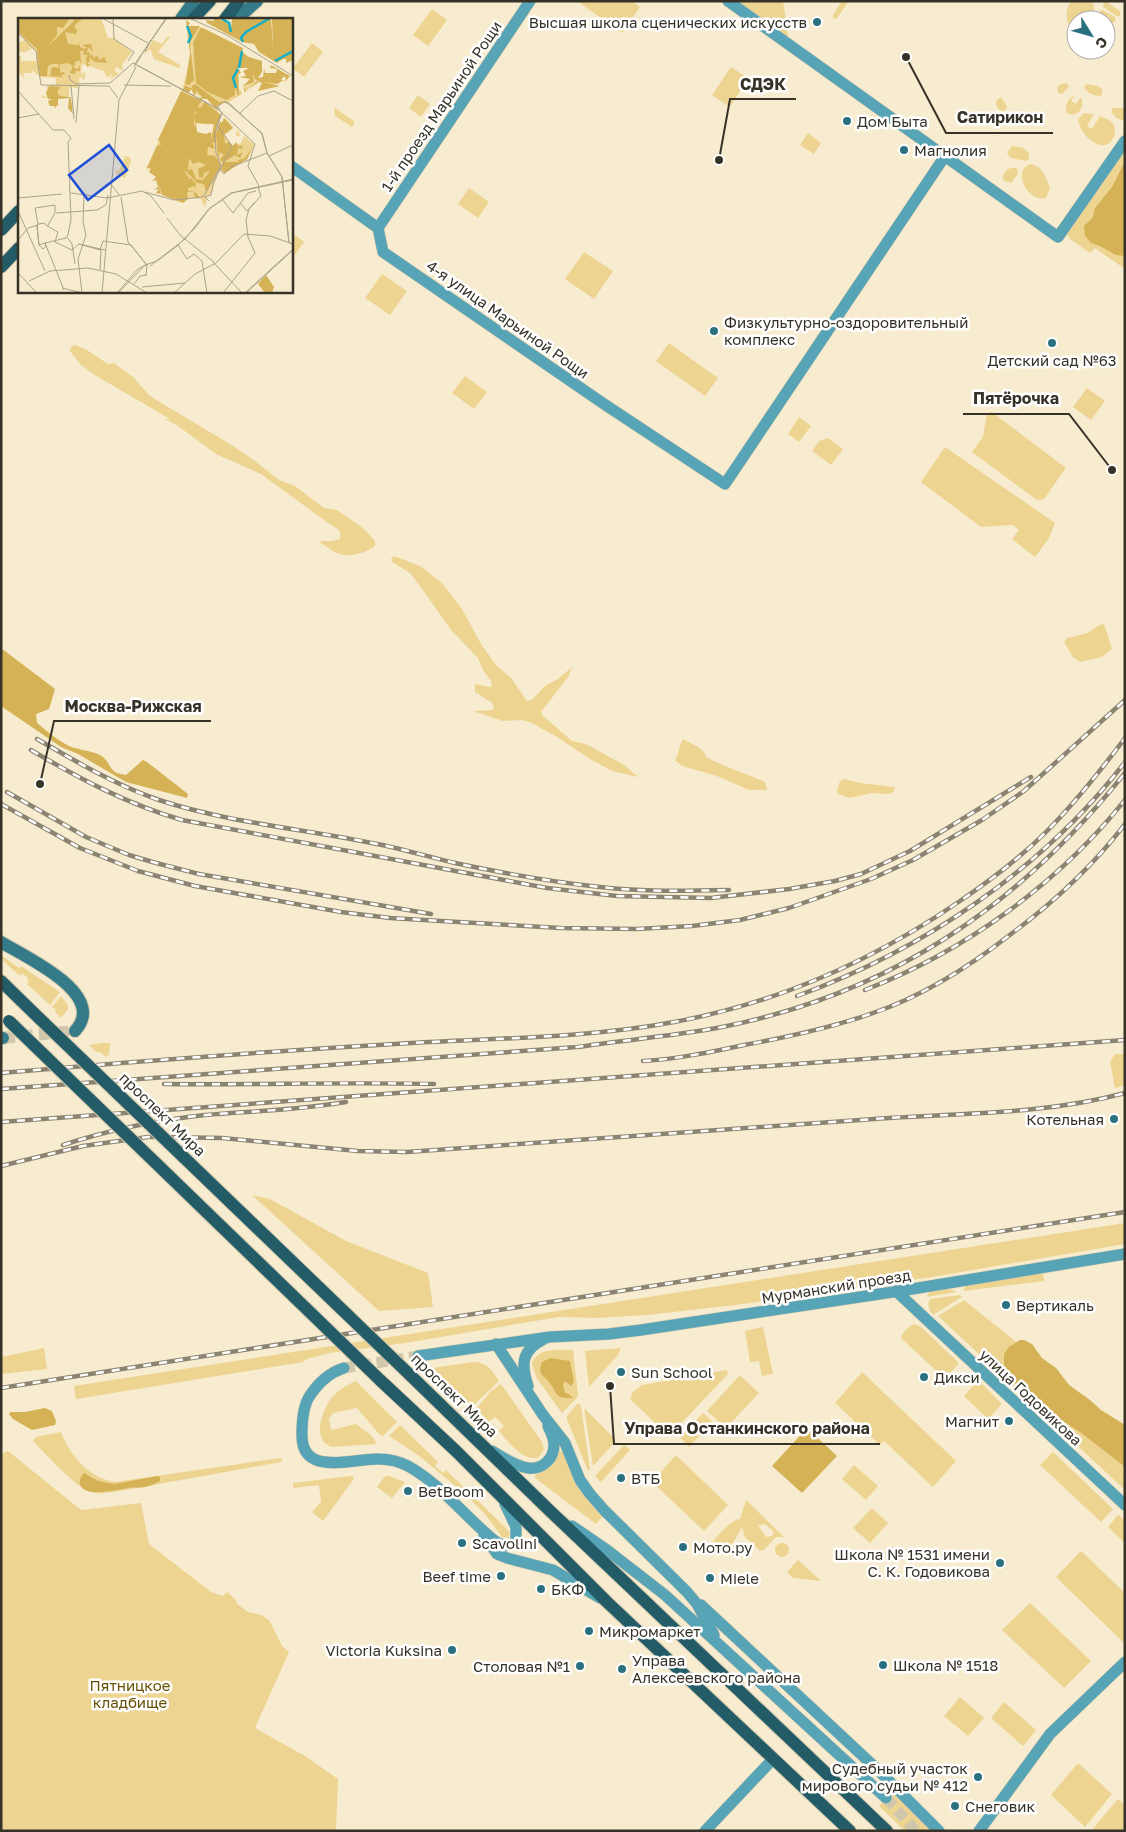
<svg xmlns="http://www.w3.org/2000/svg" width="1126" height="1832" viewBox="0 0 1126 1832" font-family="'Golos Text',sans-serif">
<rect width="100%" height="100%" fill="#f7eccf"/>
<path fill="#edd491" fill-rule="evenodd" d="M577,1H632L640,7L622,33Z
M735,1H783L788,35L786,39Z
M842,1H849L837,18L833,19V15Z
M1071,1H1091L1094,6V18L1085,12L1082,16L1088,20H1076V29L1069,25C1065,17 1066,9 1071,1Z
M1104,2H1107L1120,11V16H1117L1103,7Z
M432,9L447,20L428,46L413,35Z
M1102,10L1115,17V21L1113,23H1106V20H1098V13Z
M312,43L323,52L304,77L293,68Z
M731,67L748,78L730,107L712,95Z
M1067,83L1069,87L1062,94L1058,93L1057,87L1061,84Z
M1086,84L1098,86L1102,89V95L1099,96C1092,95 1088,93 1084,88Z
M418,95L430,104L421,117L409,108Z
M1075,95L1071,101L1076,104L1081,97C1086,107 1076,120 1066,112C1066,104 1067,99 1075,95Z
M1001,97L1007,106L1006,110L1002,111L997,108L996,101Z
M334,107L355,122L352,127L335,116Z
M1113,108H1125V121L1116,118L1111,112Z
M1084,113L1094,114L1087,126L1092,129L1100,116C1104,118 1109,119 1111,122C1119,128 1114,143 1105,145C1092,147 1079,130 1078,119Z
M808,133L821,143L814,154L800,145Z
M1012,146L1023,148L1029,153V159L1026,161L1011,158L1007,153Z
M1125,147V269L1095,248L1090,253L1070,239L1067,233Z
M1031,164C1043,167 1047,179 1050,189L1046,198C1029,204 1010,170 1031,164Z
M1011,168H1017L1018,174L1011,183L1003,180V176L1006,170Z
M469,188L489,202L478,218L458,204Z
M291,232L304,242L291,260Z
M584,252L613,271L594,299L565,279Z
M382,274L407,291L390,315L365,298Z
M669,343L718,378L705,396L656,361Z
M75,345L87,350L108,364L114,363L133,377L149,395L158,401L230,444L251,458L279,480L295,486L324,508L337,510L363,528L375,541V546C366,552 351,558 340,554C332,552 325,545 318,541H332L340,539C343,530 335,527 328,523L261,474L216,454L178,426L165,419H170L93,374L81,365L70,351L71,347Z
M465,376L487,392L474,409L452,393Z
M1087,388L1105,401L1091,420L1073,407Z
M992,412L1066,468L1044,499L1037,500L972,452L983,437L987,413Z
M799,417L811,426L799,442L788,434Z
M828,438L843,449L831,465L812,451L819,441Z
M945,447L1055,523L1049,538L1035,557L1012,539L1019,530L1013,525L981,527L921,482Z
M394,556L420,566L442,583L462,609L481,644L496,665L511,678L527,701L533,699L545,686L558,679L572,667L568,677L541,712L543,716L572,741L586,744L624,765L638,777L612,771L590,759L557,737L530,722L521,720L503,721L473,711L493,710L494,706L491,702L475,692V684L490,687L492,686L491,681L483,670L478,658L452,631L417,582L410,573L392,562L391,559Z
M1104,624L1112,649L1102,657L1080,662L1073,657L1064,642L1067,638L1088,633L1099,625Z
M683,739C691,744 704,747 706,757C724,767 745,773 765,782L767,790H749L717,776L682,766L675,760C679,754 679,745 683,739Z
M844,779L860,783L894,787L895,788L893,792L889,794L871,793L850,798L838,794L837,790L840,781Z
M1,955L19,968L21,966L60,992L50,1005L27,984L29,981L27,980L28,978L23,974L19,975L1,959Z
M61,996L68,1005V1009L61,1018L55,1012L56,1010L52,1007Z
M102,1043H110L109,1054L106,1057L100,1052H96L89,1045Z
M1115,1054H1125V1085L1115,1088L1110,1062Z
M252,1195L270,1199L346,1241L428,1273L433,1307L379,1311Z
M1125,1223V1244L932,1277L736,1305L647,1315L597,1318L559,1317L405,1343L329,1353L307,1359L303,1362L76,1399L74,1386Z
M1043,1273L1044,1281L963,1291L966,1285Z
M946,1288L957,1292L926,1297L931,1290Z
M960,1295L962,1297L933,1315C929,1310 927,1305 930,1299Z
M964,1300L1125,1430V1490L938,1316Z
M914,1324L921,1327L959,1363L945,1379L901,1338C902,1333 909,1326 914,1324Z
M763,1327L773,1374L762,1376L759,1361L750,1362L745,1331Z
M44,1348L47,1369L1,1374V1357Z
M621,1348L618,1355L589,1387L585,1351Z
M573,1350L578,1395L576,1399L562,1413L536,1377L532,1363C539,1347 558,1350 573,1350Z
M472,1362C486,1361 492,1370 499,1381L475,1404L471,1405L439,1379L437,1372L433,1368Z
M727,1370L728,1374L669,1436L630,1399L632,1393L642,1385Z
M862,1372L956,1461L933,1487L884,1441L880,1445L835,1403Z
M740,1375L759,1393L726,1428L707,1411Z
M978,1380L1002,1404L988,1419L964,1396Z
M356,1381L397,1422L383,1436L380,1435L357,1408L333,1413L329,1419L331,1430L356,1424L372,1436L377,1444L332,1447C312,1441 321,1413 330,1400C337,1391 346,1385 356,1381Z
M501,1384L542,1442L544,1449L539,1457C523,1463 508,1441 499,1431L504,1426L495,1417L489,1422L476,1409L490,1392Z
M578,1403L581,1406L590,1469L588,1471L567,1419V1416Z
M584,1408L615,1439V1442L593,1466Z
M703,1413L713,1422L689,1447L680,1437Z
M400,1425L438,1462L435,1466L443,1473L446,1470L507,1529L510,1534L508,1538L502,1537L485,1514L465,1494L418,1455L389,1436Z
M61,1432C71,1457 88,1477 115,1482L280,1458L283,1460L281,1462L114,1492C106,1493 97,1494 90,1492C73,1485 46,1454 33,1441L36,1437Z
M624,1445L630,1450L601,1482L595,1476Z
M8,1451L81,1510L141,1503L149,1544L211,1592L223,1596L227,1592L237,1601L236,1603L248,1612L261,1615L269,1620L282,1646L289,1652L255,1728L305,1756L338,1779L336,1831H1V1454Z
M559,1451L563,1452L578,1488L602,1517L596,1524L535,1478V1475C549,1470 555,1465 559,1451Z
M1053,1452L1113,1509L1101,1522L1040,1465Z
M676,1455L728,1505L704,1531L652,1482Z
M854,1465L878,1486L866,1500L842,1479Z
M351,1476L354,1477L353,1480L323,1521L312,1512L321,1502L319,1485L293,1488V1483Z
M385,1476H389L405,1482L392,1498L377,1487Z
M746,1500L784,1537H776L764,1550L760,1551L745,1537L742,1527L733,1543L724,1551L713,1541C719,1534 731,1520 740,1519ZM765,1524L774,1532L772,1536L766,1537L758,1525Z
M872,1508L888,1523L870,1543L853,1528Z
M1118,1515L1125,1520V1543L1108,1527Z
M775 1550a7 7 0 1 1 14 0a7 7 0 1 1-14 0Z
M1081,1551L1125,1593V1640L1123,1642L1056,1577Z
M798,1560L821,1581L793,1578L787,1572Z
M1030,1603L1091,1661L1064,1688L1002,1630Z
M960,1697L984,1718L968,1736L944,1716Z
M1004,1702L1036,1730L1023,1746L991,1718Z
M1078,1763L1112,1794L1085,1827L1051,1795Z
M892,1792L934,1831H905L879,1806Z
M1118,1799L1125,1805V1831H1091Z"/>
<path fill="#d4b255" d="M1125,161V256L1116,255L1100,246L1091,243L1085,236L1084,226L1093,217L1095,208L1112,187Z
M1,648L55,689L49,709L36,714L37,723C47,731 57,740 69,746C78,750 96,751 103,757C114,767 107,772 126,775L143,760L147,762L188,794L187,798L126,782L78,754L61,747L1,706Z
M1020,1340H1024L1032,1344L1042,1358L1056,1368L1069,1385L1090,1400L1101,1410L1125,1425L1124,1466L1080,1432L1044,1409L1015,1383L1004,1368V1354L1009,1347Z
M550,1358L570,1361L574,1382L571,1386L565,1381L563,1385L565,1393L569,1394L573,1398C555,1399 558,1394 549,1382C541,1373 538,1375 542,1362Z
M45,1408L52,1411L56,1421L55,1425L32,1430L13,1419L9,1414L10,1412H25Z
M807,1428L837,1456L802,1493L772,1466Z
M84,1473L98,1481L114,1484L158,1476L160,1477V1481C155,1484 150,1486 145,1487C140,1488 134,1487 129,1488C119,1489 84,1499 80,1484C79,1480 81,1476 84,1473Z"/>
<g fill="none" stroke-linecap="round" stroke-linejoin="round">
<path stroke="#d0c7ad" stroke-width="11" stroke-dasharray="11 5.5" stroke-linecap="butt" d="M344,1368L418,1356
M886,1798L916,1831"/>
<path stroke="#d0c7ad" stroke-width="12" stroke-dasharray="12 6" stroke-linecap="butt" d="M3,1038L75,1031"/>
<defs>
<path id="tertiary" d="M728,1L1058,237L1125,141
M291,166L378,228L383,252L604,404L725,484L945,156
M378,228L530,1
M896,1291L1125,1505
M496,1344L543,1415L565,1443L580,1480L590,1494L604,1510L687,1592L697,1604L714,1635
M418,1356L550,1337L609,1334L641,1330L906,1290L1125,1254
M344,1368C328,1373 318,1383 309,1397C303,1407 302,1422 302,1434C301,1478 353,1458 379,1459C389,1459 400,1462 408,1466C442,1485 465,1517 495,1541C502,1546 510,1548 516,1540V1527L505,1504
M528,1386C521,1365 521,1350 544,1339
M492,1451C503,1458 516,1466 528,1468C542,1470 554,1459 554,1445C554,1438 551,1432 548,1426
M572,1526L607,1550L665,1595L886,1798
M484,1535L497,1554L507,1558L553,1570L600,1598
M701,1605L878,1770L939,1831
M705,1831L773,1759
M979,1831L1050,1734L1125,1662"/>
<path id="secondary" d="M181,19L194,1
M237,19L257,1
M1,942C25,957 109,994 75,1031
M1,1038H3"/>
<path id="primary" d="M193,19L210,1
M225,19L239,1
M1,230L19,211
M1,267L19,248
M1,981L40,1019
M410,1375L548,1509L887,1831
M380,1380L457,1452L607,1602L850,1831"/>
</defs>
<use href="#tertiary" stroke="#d0c7ad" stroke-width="12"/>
<use href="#secondary" stroke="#d0c7ad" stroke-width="14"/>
<use href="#primary" stroke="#d0c7ad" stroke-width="14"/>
<use href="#tertiary" stroke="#57a4b6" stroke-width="11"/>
<use href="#secondary" stroke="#347a88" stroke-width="12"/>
<use href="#primary" stroke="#235b66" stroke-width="12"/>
<defs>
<path id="rail" d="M37,739C77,762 115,785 159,800C229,823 305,829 377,844C403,849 429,857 455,863C502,873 552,882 600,887C643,892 686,891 729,890
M31,750C80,779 127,804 182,820L547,888L617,896L711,898L789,889L835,881L861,874L910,851L1031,777
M7,792L86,837L129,855L156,863L199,874L431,914
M1,804L80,848L138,871L195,886L341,912L390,918L561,928L636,929L692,926L740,920L789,908L871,879L913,860L982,820L1024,791L1125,700
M865,990C965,951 1058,884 1125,800
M797,996C923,950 1043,869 1125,762
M643,1061C678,1059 711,1052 744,1045C788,1037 831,1028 873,1013C923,996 969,967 1011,934C1054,902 1092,867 1125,824
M1,1073C138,1061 275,1051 411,1043C499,1038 588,1038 674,1022C778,1003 874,960 960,901C991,880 1020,858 1046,832C1075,803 1101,770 1125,738
M164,1084C254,1085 344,1082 434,1084
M1,1089L577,1047C625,1040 674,1036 722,1027C890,994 1019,906 1125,773
M1,1122L1125,1040
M63,1145C109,1130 158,1120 205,1115C253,1111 300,1110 346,1102
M1,1166L83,1146L148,1137H165L222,1138L358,1151L407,1152C563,1141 718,1130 874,1119C958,1113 1043,1115 1125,1093
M1,1388L1125,1212"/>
</defs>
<use href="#rail" stroke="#8c8472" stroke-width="4.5"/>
<use href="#rail" stroke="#fff" stroke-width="2.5" stroke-dasharray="8" stroke-linecap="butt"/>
<defs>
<path id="primary-bridge" d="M40,1019L410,1375
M9,1021L380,1380"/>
</defs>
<use href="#primary-bridge" stroke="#d0c7ad" stroke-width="14" stroke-linecap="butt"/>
<use href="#primary-bridge" stroke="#235b66" stroke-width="12"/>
</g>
<g fill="#2a707e" stroke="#fff" stroke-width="2">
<circle cx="817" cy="22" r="5"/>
<circle cx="847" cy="121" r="5"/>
<circle cx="904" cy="150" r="5"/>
<circle cx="714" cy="331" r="5"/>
<circle cx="1052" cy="343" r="5"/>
<circle cx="1114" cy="1119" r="5"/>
<circle cx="1006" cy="1305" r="5"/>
<circle cx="621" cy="1372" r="5"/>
<circle cx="924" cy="1377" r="5"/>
<circle cx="1009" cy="1421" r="5"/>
<circle cx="621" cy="1478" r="5"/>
<circle cx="408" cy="1491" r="5"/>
<circle cx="462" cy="1543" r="5"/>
<circle cx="683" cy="1547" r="5"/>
<circle cx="1000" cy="1563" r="5"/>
<circle cx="501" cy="1576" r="5"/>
<circle cx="710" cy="1578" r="5"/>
<circle cx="541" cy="1589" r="5"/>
<circle cx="589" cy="1631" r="5"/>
<circle cx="452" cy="1650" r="5"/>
<circle cx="883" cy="1665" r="5"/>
<circle cx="580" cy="1666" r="5"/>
<circle cx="622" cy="1669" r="5"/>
<circle cx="978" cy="1777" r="5"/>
<circle cx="955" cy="1806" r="5"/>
</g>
<g text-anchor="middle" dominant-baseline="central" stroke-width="5" stroke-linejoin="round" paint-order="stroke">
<g font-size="15" fill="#363227" stroke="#fff" text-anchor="start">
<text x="807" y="22" text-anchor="end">Высшая школа сценических искусств</text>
<text x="857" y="121">Дом Быта</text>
<text x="914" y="150">Магнолия</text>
<text x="724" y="322">Физкультурно-оздоровительный<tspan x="724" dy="17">комплекс</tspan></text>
<text x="1052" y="360" text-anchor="middle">Детский сад №63</text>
<text x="1104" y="1119" text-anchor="end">Котельная</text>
<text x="1016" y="1305">Вертикаль</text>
<text x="631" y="1372">Sun School</text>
<text x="934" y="1377">Дикси</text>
<text x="999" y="1421" text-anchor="end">Магнит</text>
<text x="631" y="1478">ВТБ</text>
<text x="418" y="1491">BetBoom</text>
<text x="472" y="1543">Scavolini</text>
<text x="693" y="1547">Мото.ру</text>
<text x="990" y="1554" text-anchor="end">Школа № 1531 имени<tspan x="990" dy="17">С. К. Годовикова</tspan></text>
<text x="491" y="1576" text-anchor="end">Beef time</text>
<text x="720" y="1578">Miele</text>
<text x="551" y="1589">БКФ</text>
<text x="599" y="1631">Микромаркет</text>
<text x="442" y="1650" text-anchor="end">Victoria Kuksina</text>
<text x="632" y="1660">Управа<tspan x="632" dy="17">Алексеевского района</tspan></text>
<text x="893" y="1665">Школа № 1518</text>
<text x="570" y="1666" text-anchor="end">Столовая №1</text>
<text x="968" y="1768" text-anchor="end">Судебный участок<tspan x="968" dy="17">мирового судьи № 412</tspan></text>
<text x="965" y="1806">Снеговик</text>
</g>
<g font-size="15" fill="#363227" stroke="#fff">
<text transform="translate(441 106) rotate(-56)">1-й проезд Марьиной Рощи</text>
<text transform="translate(508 319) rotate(35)">4-я улица Марьиной Рощи</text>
<text transform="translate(163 1114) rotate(44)">проспект Мира</text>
<text transform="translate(836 1286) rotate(-9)">Мурманский проезд</text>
<text transform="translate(455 1395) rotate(44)">проспект Мира</text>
<text transform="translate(1031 1397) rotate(43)">улица Годовикова</text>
</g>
<g font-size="15" fill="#685206" stroke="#fff">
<text x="130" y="1685">Пятницкое<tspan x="130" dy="17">кладбище</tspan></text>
</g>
</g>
<g transform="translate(18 18)">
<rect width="275" height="275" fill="#f7eccf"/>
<path d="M0,0H83L90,20H96L114,34L104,46L105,53L98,49L97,53L101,56L92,61L95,55L89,60L86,53L64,46L63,57L66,54L68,56L65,57L68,58L65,62L63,58L61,62L59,57L62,66L59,70L51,69V78L40,80L38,70L36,80H24V77L30,80L29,68L38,66V60L22,59L14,52V55H5L7,61L2,55L9,65L0,53V37L3,38V43H18V33H13H17L11,29L13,31L8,34H13H0V25L7,22L0,14ZM182,9L185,11L175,25V35L219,32L222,47L221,43L226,45L230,40L231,46L244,48L220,50L221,72L236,64L235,57H228L232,55L237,56V63H252L258,67L240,63L227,74V69L222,71L224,75L210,85H201L184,76L175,66L173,68L183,79V81L172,69L167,67L164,72L168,57L167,65H174L169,56L174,34L172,26ZM150,18L152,19L140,34L162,47L161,50L136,41L132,31L126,37L135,22L144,26ZM163,73L200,91L199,123L206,99L221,114L222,118H218L219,112L209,104L214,111L207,117L214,127L223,125L226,118L237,127L228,144L227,141L221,143V146L206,156L202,151L193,176L189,178L187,190L183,181L144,177L141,151H128ZM177,105L196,107L194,115L178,121ZM107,138L112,139L113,144L107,160L100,158L97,152L101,153Z" fill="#edd491" fill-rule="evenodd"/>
<path d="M0,0H52L45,10L39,9V17L29,29L56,3L54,0H65L56,8L59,13L58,16L47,14L50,26L61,27V23L62,29L67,31L69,29H66L65,27L73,26L75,35L71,29L68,35L71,34L73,39V35L76,40L79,37L81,42L86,39L89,45L77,44L71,39L72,43L69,45L72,47L69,49L68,39L71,38L65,36L66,32L62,33L63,46L61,42L57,44L56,50L60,51L62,47V53H57V56L52,55L55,48L50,45L42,46V55L46,54L47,56L43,57L45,59L32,58L34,49L42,50L40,46H34L30,48L29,58H22L19,31L0,14ZM196,0L207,3L213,11L214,0H253L255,30L254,0H275V42L268,45V41H265L259,45L241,34L236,26L224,24L189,5L188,2L196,3ZM168,2L172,5L170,8H182L172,25L176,62L171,67L167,66L172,36ZM183,9L225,30L224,34L231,39L244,43V54L240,60L245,59L246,50L247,55H258L259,51L252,50L253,47L272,58L266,65L268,61L266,58L263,62H266L259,66L241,63L262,68L240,73L244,65L241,64L215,81L220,77L217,69V77L208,82L188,73L178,65L175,25L182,10L185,11ZM220,50H231L225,53L228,58L221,59L232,61L224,69L236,64L235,56L238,63L241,62L227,74V69H226V74L221,76L220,56L223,55ZM177,66L201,84L207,83L197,90L189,81H181L184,79L178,73L177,79L173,71L171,75L164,73L167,67L175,71L173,68ZM31,68L42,69L39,74L42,78L52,79L53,81L55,96L50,90L51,80L40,81V89L38,87V89L36,91L37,88H32L30,83L34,81H30L28,75ZM163,73L184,83L180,88L182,90L187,84L203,97L198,111V125L194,124L197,131L190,129L189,137L197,138V131V138L203,147L188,174L186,166L179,165L167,152L169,160V155L171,161L173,160L178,166L177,171L176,168L170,170V173L177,174L182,180L173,179H177L176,174H169L170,181L165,185L144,177L140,163L143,176L138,175L141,171L136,172L140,169L138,162L134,163L138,159L131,154L133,150H129L139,128L143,127L141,122L139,124ZM177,92L176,95L181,94L176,96L177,105L196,106L193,123V114L188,116L179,114L178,105L176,109V93ZM171,140L175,146L181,144L188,147L180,151L181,159L185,160L186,155L192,153L185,162L178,161L174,151L170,152ZM206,100L215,110L206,116L207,126L211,124L215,128L218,124L220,128L227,127L224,128L225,131L220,130L219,137L225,134L222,140L217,137L206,144H220V142L227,140L234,129L229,141L207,155L203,151L205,145L202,141L206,137L202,134L200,140L198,116L202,103L204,105ZM248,257L256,269L254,275H247L240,266Z" fill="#d4b255" fill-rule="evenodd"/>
<path fill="none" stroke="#14aec8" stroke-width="2.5" d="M203,0L211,5L213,14M169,8L173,18L170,25M225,24L223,20L228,14L252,0M257,43L275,33M221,50L224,33M218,70L215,60L220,51"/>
<path fill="none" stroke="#aaa28c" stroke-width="1" d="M84,0L130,25M95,0L96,21L116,34L110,43M171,0L207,16L275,58M0,15L18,33L23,67L91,68L100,80M132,24L149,0M117,46L148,0M119,47L200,91L237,126L230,148L241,168M116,49L133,22L127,34M51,57L52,62L58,66L92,65L115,45L200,91M53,67L56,101M106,67L153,68M0,73L35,112H46L53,120L50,124L53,201L50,217L46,221M207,83L244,115L249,135L264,159L271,225M198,90L206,84L212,86L244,116L249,135L264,159L271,225L275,226M222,95L240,78L256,73L275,83M0,100L21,96M58,105L61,67M251,138L275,127M201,151L206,156L213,149L249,135M92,165L102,178M127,174L156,182L185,179L203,148L198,135L197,116L203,96M53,175L89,180L124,173L133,178L146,195M103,179L110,224L129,247L128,257M0,180L44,176M204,181L215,195L230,175L238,173M191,183L187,179L193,177L196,163L214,128L199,107L204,96L200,89M222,185L229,193L237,184M0,193L27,253M38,195L79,192L88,187L90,177M149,200L163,218L196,244M30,208V207L37,195V187L17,190L20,206L19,208L21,227L27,225L28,228L25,231L21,227L19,208L20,206H21L26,205L29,208H30L31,209L40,214L37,224L54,232L61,226L82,232L85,223L113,227L128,246L100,275M49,219L54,226L57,246M0,222L10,210L20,207M61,226L87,232M160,227L169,241L176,236L184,243L189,275M195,244L224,275M127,247L139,243L159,228L177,210L191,191L213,175L275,161M132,248L167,221L191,191L214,175L275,162M82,252L83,232M0,255L19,275M11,263L32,253L70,250L98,256L129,275M116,266L122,258L129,257M124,269L167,265M44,270L65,275M46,272L27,225L48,220M64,275L60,241L68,217L65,204L66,178M84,275L101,82L118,49M99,275L120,251L130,246M156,275L177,256L198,245L226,216L252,218L275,226M205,275L237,235L230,219L228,202L231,191L243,178L240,169M227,275L275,231M228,275L275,232"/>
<path fill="#1d4ed8" fill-opacity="0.15" stroke="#1d4ed8" stroke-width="2.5" d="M91,127L109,152L70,182L51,157Z"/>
<rect width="275" height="275" fill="none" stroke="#363227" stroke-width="2.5"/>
</g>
<path fill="none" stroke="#363227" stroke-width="2" d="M719 160L730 99H796M906 57L946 133H1053M1112 470L1069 414H963M40 784L54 721H211M610 1386L614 1444H880"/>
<g fill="#363227" stroke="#fff" stroke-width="2">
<circle cx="719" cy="160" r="5"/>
<circle cx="906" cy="57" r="5"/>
<circle cx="1112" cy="470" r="5"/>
<circle cx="40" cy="784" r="5"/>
<circle cx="610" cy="1386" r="5"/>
</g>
<g font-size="16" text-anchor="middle" font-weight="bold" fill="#363227" stroke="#fff" stroke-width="5" stroke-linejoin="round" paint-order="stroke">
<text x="763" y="90">СДЭК</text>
<text x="1000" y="123">Сатирикон</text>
<text x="1016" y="404">Пятёрочка</text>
<text x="133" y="712">Москва-Рижская</text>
<text x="747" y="1434">Управа Останкинского района</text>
</g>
<rect width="1126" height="1832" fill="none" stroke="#363227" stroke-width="5"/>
<g transform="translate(1091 35) rotate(127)"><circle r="24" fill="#ffffff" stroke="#afada9"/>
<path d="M0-4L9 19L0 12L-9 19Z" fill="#2a707e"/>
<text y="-8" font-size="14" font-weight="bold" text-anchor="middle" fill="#363227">С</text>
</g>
</svg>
